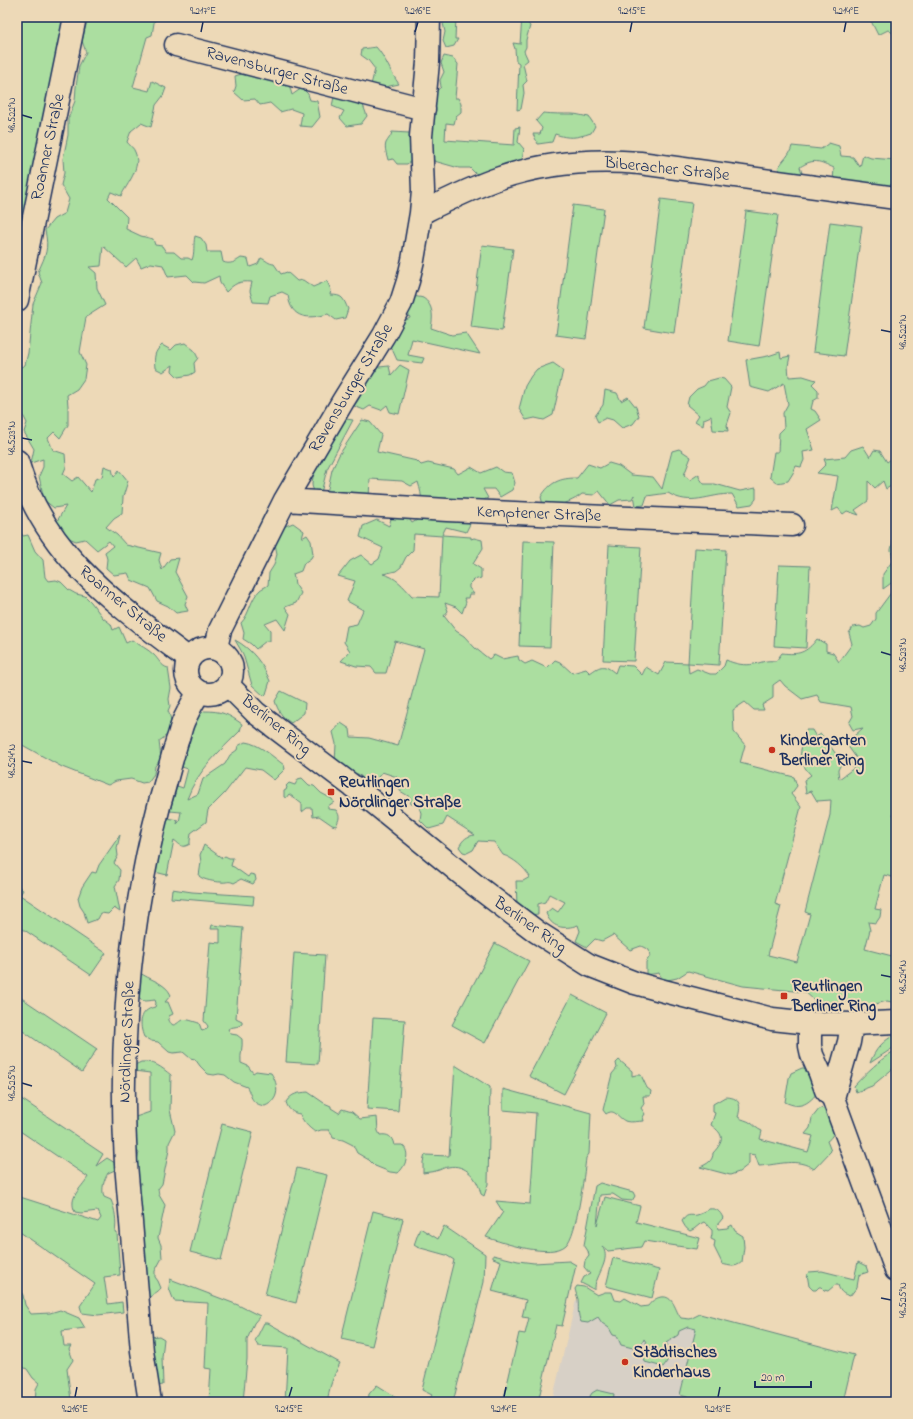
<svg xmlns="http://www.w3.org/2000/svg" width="913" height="1419" viewBox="0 0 913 1419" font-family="'Indie Flower',sans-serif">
<rect width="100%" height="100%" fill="#edd9b7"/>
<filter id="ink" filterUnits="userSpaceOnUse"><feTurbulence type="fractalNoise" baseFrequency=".025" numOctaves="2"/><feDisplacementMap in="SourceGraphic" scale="8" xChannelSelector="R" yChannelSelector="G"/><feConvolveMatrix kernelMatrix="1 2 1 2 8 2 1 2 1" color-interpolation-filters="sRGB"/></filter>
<g filter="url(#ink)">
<path fill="#d7d0c6" d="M576,1300L696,1329L678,1402H552Z"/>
<path fill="#abdea0" stroke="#63867f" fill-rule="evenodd" d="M17,17H75L17,300Z
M88,17H155L152,35L147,37L133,87L149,91L152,81L166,88L163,96L156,105L151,127L141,123L131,131L127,142C129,145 134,148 135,152C142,167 127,184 121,196L111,192L108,198L127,217L126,229L141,236L153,239L155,245L162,246L166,252H174L181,258H188L192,260C195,252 193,245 195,236L201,238L206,245L207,252H221L223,262C230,265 235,262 241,258L248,259L250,267L258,264L261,258C266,260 269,264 274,264L281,274L287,272L297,281L303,280L313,287L327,281L331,290L330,295C343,295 343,298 348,309L345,318L336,320L328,314C309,319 291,320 288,295L282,292L270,296L268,303L253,302L250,291L252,282C239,281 235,283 226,292L220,283L219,276L204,283L194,282L187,275L168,277L163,265L151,263L141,267L136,258L126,267L103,246L101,266L89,267L96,273L97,288L105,305L86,317L80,352L86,365L84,379L77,389L67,395L68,406V425L60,438L54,432L48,438L53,450L65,454L66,467L63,474L72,481L78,477L91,492L95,479L102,477L104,466L112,469L114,477L119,470L128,481L123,497L122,513L114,518L106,527L117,535L126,545L161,553L159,560L162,570L170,559L179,558L175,572L188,596L185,604L188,611L176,613L168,606L157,601L150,588L131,580L128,573L114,575L106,568L107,559L105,552L113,546L109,541L97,550L85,539L76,541L64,536L61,526L57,521L66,506L54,508L44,500L39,476L43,467V459L31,463L34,449L24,432L27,423C17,406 17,388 17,369L25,365L28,353L33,304L42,283L38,272C46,254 49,250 45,230L54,219L65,213L69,199L61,185L64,173L63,159L68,135V119L75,101L76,87L79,66L86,52L82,41Z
M445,17H456L455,39H458L454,46L446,48L443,41L445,32L443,23Z
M522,17H527L526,21L530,26L526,40V47L524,51L528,60L523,64L527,81L523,85L524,93L521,109L517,110L519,63L516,61L515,49L513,43L520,44Z
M869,17H896V35L888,30L878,35Z
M376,47C386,58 390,72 399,84L385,87L371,85L375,69L368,60L361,55L362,49Z
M444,56L453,58L458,64L455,98H458L461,104V112L456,116L454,124L446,123L445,140L514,145L515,128L520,127L518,142L524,149L521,165L486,176L475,173L470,168H459L434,161L433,158L426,152L434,93L441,87L440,80L444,72L441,63Z
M245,73L264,80L274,79L289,84L292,95L302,88L308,94L310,100L317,101L320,117L312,127L300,126L302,113L291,109L280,112L270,103L260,105L255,99L243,100L234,92L236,86L235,76Z
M334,97L352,100L363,105L367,116L361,124L347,126L340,118L344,111L332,106Z
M543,113C553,114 562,114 572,114C577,114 583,116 589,117L595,126L591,133C576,138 569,139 555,134L552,142L538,144L533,134H540L542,128L536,121Z
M392,132L409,133L416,140V157L407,164H397L393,159L388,160C387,155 384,148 386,143C388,139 391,137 392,132Z
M829,143L839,146L841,156L853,157L860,167L863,155L871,158L896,160V192L833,181L834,168C819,161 814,158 800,167L803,176L788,179L778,168C783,160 790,155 792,146L821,149Z
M661,199L692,203L674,333L644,328Z
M573,205L604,209L586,339L556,335Z
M746,211L778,215L759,346L728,341Z
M830,222L862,226L844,356L813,352Z
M482,245L513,249L502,331L471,327Z
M414,296C416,297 421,297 423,298C434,305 433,318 431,328L452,335L466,333L480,354L412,339L408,355L424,358L422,363L397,360L392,349L388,345L398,324L410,318L407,310Z
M185,343L194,350L198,358L194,363L195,372L190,375L178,377L172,371L173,365L163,372L155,368C154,357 154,352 162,345L171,350L176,345Z
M780,352L781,358L790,356L788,366L789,377L803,376L816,380L812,384L818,390V398L813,401L811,409L815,411L821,420L807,429L814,450L803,452L804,460L801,467L796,466L793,473L788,481L777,483L770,477L774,452H778L779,433L784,428L783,413L788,404L784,383L769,392L750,387L746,360L768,356Z
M553,363L563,370L553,415L544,420L535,418L526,420L519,409L525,386L531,376L537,369Z
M400,365L409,370L399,414L390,412L387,405L381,410L370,406L364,410L354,406C361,396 367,386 367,373L379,367L389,366L391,375Z
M719,378L724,379L731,387L727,407L731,413L727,425L728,431L713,430L711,416L704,419L703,426L695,421L699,415L687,405L689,397L697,389L704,386L708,381Z
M605,390L617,393L621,401L628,397L636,407L639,416L633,424L622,428L613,420L606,418L598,422L595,416L603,405Z
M346,419L353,420L327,469L321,493L315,492C313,489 312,487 312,484C312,468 337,433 346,419Z
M362,420L370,422L381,435L377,452L417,461L421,465L428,463L454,469L458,474L471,467L481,473L496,467L503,472L512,473L515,483L512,490L500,497L494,489H483L488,498L481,501L466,517L470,524L466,532L446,527L442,535L471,537V539L474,538L482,540L483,548L473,564L481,569V578L474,580L469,585V588L474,594H469L468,598H464L466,602L462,613L456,607L445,603L448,611L444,616L456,631L464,636L475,648L489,659L494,655L502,659L518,656L519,660L525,664L532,661L547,668L555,660L560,662L572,673L586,669L590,673C601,665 604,664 615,673L618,665L633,666L642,675L646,667L659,675L666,662L688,663L695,548L726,550L719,665L688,663L689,673L697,669L710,674H716L724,666L726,660C735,664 745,666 754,664C764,662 764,660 776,661L782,653C799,655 806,653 817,639L826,644V651L833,653L839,662L852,644L849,633L853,627L860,626L864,628L871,626L876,619V613L896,586V802L893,815L896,816V842L893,854L896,855V878L884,875L875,909L881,910L880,917L876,923L868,922L870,930L865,949L896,957V1003L887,1001L861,1008L845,1001L832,1008L820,1009L814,1000L805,992L743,986L688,971L677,978L663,981L659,973L646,975V962L650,956L649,950L641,946L630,950L613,935L602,941L595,939L587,947L576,941L580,931L578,925C564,930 551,928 546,913L552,908L558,912L565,902L549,894L545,902L538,904V914L530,915L517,905L516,881H523L530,877C525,868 513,858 503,855L494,842L478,841L473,850L467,853L463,852L459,847C463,839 467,836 475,835L447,817L443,825L429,829L420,820L421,813L418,804H411L410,797L400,791L397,777L382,772L376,780L368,782L358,774L348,775L335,763L336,744L333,732L341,723L350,729L351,737L369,738L398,746L424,649L395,641L386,673H376L371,667L356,666L341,661L350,651L344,642L347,626L357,624L363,610L347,601L355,581L338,576L350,561L361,555L372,564L379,559L383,548L360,537L363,526L377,520L389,526L392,515L401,507L412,523L419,519C422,503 423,498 418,482L411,486L402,481L370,479L369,497L327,493L332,470L339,455ZM414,534L442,536L439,597L412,596C403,586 396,577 383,574L396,571L401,567L406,557L413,550ZM780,680L785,686L802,699L817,695L821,702L851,707L853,716L849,723L853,730L863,728L854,736L845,742L857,759L849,761L854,768L839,779L838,770L842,762L821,734L816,737L812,730H806C801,751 795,758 811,775L804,780L806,793L811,791L817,801L831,800L830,815L805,912L810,914L797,962L768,955L781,906L775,904L801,807L791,794L797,786L794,777L740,763L745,745L734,732L733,710L745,702L754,710H764L762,705L773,698V685Z
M863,446L870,457L874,450L880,451L887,462L895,456L896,483L886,489L883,481L875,488L868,481V501L855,510L859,515L847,511L843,514L838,508L832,511L838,476L817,473L826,464L824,459L845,457L851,450Z
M679,449L691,457L684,475L690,480L699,474V477L704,484H715L740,491L756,488V499L752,504L739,506L732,494C708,494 691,507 668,493L647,496L644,505L636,506L634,495L632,499L619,500L610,505L599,491L594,495L582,494C574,501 564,503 554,508L543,505L541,497C550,482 560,478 577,478L588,464L600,468L609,463L619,466L631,475L653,477L662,489L672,451Z
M293,523L304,531L302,538L307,535L311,541L313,554L311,558L304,563L301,571L293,574L295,584L301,593L296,603L285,607L290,614L285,630L277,619L265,624L270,630V641H266L256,649L251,644L243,639L244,633L241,623C250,614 250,599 260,590C262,588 266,587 268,585L269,573L274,565L277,554L274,538L283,527Z
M17,527L23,536L28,535L35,551L43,560L45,577L48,581L56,580L61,582L69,590L76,594L85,596L91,602L103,618L111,624L113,630L119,627L126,643L132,640C139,645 148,649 154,655C159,660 161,666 168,668L171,688L169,699L170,706L168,711C174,724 171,734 159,741L161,759L155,766L154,774L148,782L142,783L131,779L116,781L108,785L62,767L17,742Z
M896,540V584L894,581L883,589V574L893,560L891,550L893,541Z
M523,541L554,542L550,647L519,646Z
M609,545L641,547L634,661L603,660Z
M779,565L810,566L806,648L774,646Z
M235,640C252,649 263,664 270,681L266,694L264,696L252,685L243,654Z
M281,691L305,703L304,713L291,723C282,717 278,711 275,701Z
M204,711C222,711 228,714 242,724L240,731C219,752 197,771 187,799L198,794L203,779L225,764L230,755L237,750L238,746L245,742C260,744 273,757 284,765L285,769L274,780L261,770L245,767L224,794L208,810L206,822L191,833L190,841V844C181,849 181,845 174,840L167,875L155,872L167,818L178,820L177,824L179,822L181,812L170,811L177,786L183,788L188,769L182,767L194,724L198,717Z
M302,778L309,785L314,786L321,793L332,799L334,802L328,806V809L336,810C341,817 339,819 336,826L332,825L319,816L313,817L312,808H307L302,812V804L289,794L286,798L284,797V791L286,790L287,787L286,786L289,783L295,785L298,779Z
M120,835L117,848L118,856L114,863L120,870L119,880L115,886L120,912L114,908L108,914L101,913L98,919L87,923L84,912L80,906L78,898L82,887L92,872L96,873L99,865Z
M204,845L222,858L225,856L229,858H233L231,866L234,867L248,877L250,874L255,875L256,880L253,884L241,879L234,883C228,880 227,883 221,882C215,882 203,880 199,876L201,862L200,855Z
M17,885L23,890L20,895L106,953L91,975L17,925Z
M172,889L192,892L254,896L253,905L171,898Z
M212,925L243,928L236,1018L242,1021V1024C237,1028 233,1026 228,1029L231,1034L237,1035L242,1039C243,1047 240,1054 241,1063L248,1066L253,1073L256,1071L271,1073C279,1085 280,1100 265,1106C251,1104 252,1097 247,1087L234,1082L225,1075L219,1074L214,1075L208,1074L200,1066L195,1059L190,1058L183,1052L173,1053L169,1052L158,1042L151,1041L144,1037C139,1025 139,1010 155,1007L156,1003L155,1000C146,1001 141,1003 136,995L139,972C149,980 165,982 171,995L165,1002H168L173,1014L169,1016C168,1020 170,1023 173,1025C178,1024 178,1022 182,1020C185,1018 195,1022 199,1023L202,1031L207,1029L208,1026L204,1021L210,942L220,943V929H211Z
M495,943L529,961L485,1043L452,1025Z
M294,953L325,955L318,1064L286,1062Z
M17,995L97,1049L82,1072L17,1027Z
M572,995L606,1013L564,1094L529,1076Z
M373,1018L405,1020L398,1111L367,1109Z
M896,1034V1046L870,1063C875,1049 883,1041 896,1034Z
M896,1050V1066L872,1086L856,1092L854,1086C867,1072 879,1060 896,1050Z
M619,1060L632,1071V1076L636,1075H641L647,1088L651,1091L650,1096H643L644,1104L641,1108L645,1114L643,1117L644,1121C639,1121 630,1123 625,1121C617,1117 615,1108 606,1114L603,1110L612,1074L617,1068L616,1063Z
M141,1062C154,1061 161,1067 171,1075L170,1110L175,1131L169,1143V1150L162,1184L158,1189L159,1195L165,1205L158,1238L161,1245L162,1258L155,1271V1277L158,1281L161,1288C157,1293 154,1293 150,1297L145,1295L135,1194L141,1184L137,1178C137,1169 136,1161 139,1153L133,1146L127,1120L150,1112V1073L134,1071L135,1065Z
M455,1065L490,1087L488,1184L484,1196L481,1194C478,1179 466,1163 448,1167C445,1167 442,1169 439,1170C434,1172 428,1172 423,1173V1162L425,1155L449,1156Z
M802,1068H808L819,1091C809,1103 801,1110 785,1102L789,1078L791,1073Z
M503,1089L591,1113L589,1154L586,1158C584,1175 577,1235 566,1245C551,1259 503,1243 486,1237L503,1212L496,1201L530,1204L536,1113L503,1110Z
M308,1092L324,1103L331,1106V1108L339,1113L342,1109L352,1112L360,1119L377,1117L378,1131L380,1135C388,1134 392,1136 394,1145H402C411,1152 406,1166 398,1173L390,1172L375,1166L369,1160L357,1153L353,1145L343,1140L333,1138L332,1134L329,1130H321L315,1132C308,1127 303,1122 300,1114C292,1113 288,1109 286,1102C292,1093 298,1093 308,1092Z
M17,1096L103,1154L96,1166L107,1158L115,1163V1170L108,1173C104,1180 101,1189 104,1197L111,1200C115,1209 117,1222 115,1232L117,1233L120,1275L104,1277L108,1304L122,1302L123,1312L98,1315L82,1313L80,1306L95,1284L17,1230V1196L98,1222L101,1218L98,1211L81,1213L75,1212C68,1197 80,1190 88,1177L17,1129Z
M725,1097C739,1097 742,1104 738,1117C742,1120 747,1120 751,1123C755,1126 757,1129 762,1131L760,1139L808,1152L813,1136L805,1134L810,1128L812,1118L820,1108L824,1109L832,1107L836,1131C832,1134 832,1138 827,1141L831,1151L814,1169C797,1157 778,1165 759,1166L755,1155L749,1154V1164L739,1172L730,1175L700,1167C707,1164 713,1161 713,1153C724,1141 725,1135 711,1125L715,1113L713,1112V1104Z
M222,1124L253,1132L221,1260L190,1252Z
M297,1168L327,1175L296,1303L265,1295Z
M600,1183L633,1192L635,1196L632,1201L622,1200L613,1194L600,1195L597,1225L605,1197L640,1206L636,1222L700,1238L697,1249L644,1241L641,1247L608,1251L602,1246C610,1257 601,1269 597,1280C595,1282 595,1287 595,1290L581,1283L584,1277L590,1274L584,1267L585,1261L589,1256L588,1251L584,1245L595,1186Z
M709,1209C716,1208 720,1211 723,1218L717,1225L718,1229L727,1228L732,1225L735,1231L743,1236L744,1247L742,1262C735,1268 730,1266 722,1264L721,1261L714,1247L715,1241L711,1239L712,1234V1230C709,1228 708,1225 704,1222C698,1224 696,1229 690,1231C686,1229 684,1225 682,1221C689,1211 691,1218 700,1214C703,1213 706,1211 709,1209Z
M373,1211L403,1219L372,1346L341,1339Z
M444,1226L485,1254L484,1282L453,1402H428L432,1395L422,1390L454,1260L446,1255L417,1247L414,1245L420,1228L438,1239Z
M493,1255L518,1261L534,1263L569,1261L576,1265L562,1326L556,1325L538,1402H503L519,1333L525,1334L529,1318L522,1317L526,1300L492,1291L501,1261L493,1258Z
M613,1258L659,1270L652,1298L606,1286Z
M858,1262L866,1266L868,1272L859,1275L857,1287L850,1296C843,1294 840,1292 838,1285H835L828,1291L824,1290L821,1287H819L816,1290H813L809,1286L807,1274L809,1272L822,1271L854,1279Z
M170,1279L238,1305L260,1316L254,1323L247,1340V1359L243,1402H209L211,1369L205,1368L208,1303L174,1301L169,1288Z
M17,1286L23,1295L25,1305L31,1314L50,1313L60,1310L79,1318L85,1328L62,1331L64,1346H71L69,1349L73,1360L67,1369L71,1400L77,1399L80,1402H35L36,1389L39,1383L33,1378L27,1369L21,1366L17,1360Z
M577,1286L584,1287L597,1295L605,1292H612L615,1300L621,1301L625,1298L641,1307L648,1306C651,1302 655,1298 661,1297C674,1295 675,1311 681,1318L690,1319L700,1314L854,1355L843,1402H704L680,1395L696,1329L688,1327L679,1331L678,1335L666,1343L669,1347C667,1357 671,1357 663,1367L645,1362L643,1353L647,1348L646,1342L644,1339L641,1346L637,1349L621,1345L617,1336L613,1335L609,1328L602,1323L598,1317L588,1323L581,1322C577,1314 579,1307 578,1299C577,1296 576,1293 575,1289Z
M264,1323H268L340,1363C334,1376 328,1388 328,1402H285L288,1348L258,1346L255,1341Z
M159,1336L164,1339L162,1357L163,1385L157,1386L150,1337Z
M377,1385L404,1402H368L369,1394Z
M597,1390L614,1394L613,1402H592L590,1396L592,1393Z"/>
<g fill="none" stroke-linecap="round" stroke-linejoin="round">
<defs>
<path id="minor" d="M176,45L424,109
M421,213C447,200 473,187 500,178C544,163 593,159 640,163L896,198
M17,300L75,17
M17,461C44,555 115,603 189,659
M285,500L447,510L792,525
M186 671a23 23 0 1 1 46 0a23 23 0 1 1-46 0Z
M216,648L220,630L285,500L343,401L384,335L401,303L408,281L413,260L421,213L423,191L421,136L428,62L429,17
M228,685L256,713L367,797L475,885L537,932L589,965L635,983L664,991L772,1019L810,1023L852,1024L896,1022
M810,1023V1046L812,1055L820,1073L826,1090L833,1098L896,1270
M833,1098L849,1042L852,1024
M150,1402L142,1351L126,1164C119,1043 129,920 160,802C166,782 171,761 177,741C180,734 181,725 185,718C189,709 194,700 199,692"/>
</defs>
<use href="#minor" stroke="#1b2f5e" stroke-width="25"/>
<use href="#minor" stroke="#edd9b7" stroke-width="22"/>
</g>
</g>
<path fill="none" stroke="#1b2f5e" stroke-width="1.5" d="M201,32L203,22M415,32L418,22M630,32L632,22M844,32L846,22M22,115L32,118M881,330L891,332M22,438L32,440M881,652L891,655M22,761L32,763M881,975L891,977M22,1083L32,1086M881,1298L891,1300M75,1397L77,1387M289,1397L292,1387M504,1397L506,1387M718,1397L720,1387"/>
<g fill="#c8321e" stroke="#edd9b7" stroke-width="1.5">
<circle cx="772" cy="750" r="4"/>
<rect x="327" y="788" width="8" height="8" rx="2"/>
<rect x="780" y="992" width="8" height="8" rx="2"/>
<circle cx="625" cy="1362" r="4"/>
</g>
<g text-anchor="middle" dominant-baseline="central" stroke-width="4" stroke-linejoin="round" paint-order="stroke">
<g font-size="17" fill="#1b2f5e" stroke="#edd9b7">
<text transform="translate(277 71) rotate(15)">Ravensburger Straße</text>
<text transform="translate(48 147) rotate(-78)">Roanner Straße</text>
<text transform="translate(667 169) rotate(6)">Biberacher Straße</text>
<text transform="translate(351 388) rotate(-59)">Ravensburger Straße</text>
<text transform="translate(539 514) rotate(2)">Kemptener Straße</text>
<text transform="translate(123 604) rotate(40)">Roanner Straße</text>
<text transform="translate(276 725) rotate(39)">Berliner Ring</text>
<text transform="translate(530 925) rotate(35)">Berliner Ring</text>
<text transform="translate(127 1042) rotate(-88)">Nördlinger Straße</text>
</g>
<g font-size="17" font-weight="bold" fill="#1b2f5e" stroke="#edd9b7" text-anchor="start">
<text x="780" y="740">Kindergarten<tspan x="780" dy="20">Berliner Ring</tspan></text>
<text x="339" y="782">Reutlingen<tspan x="339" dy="20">Nördlinger Straße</tspan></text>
<text x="792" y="986">Reutlingen<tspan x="792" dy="20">Berliner Ring</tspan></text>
<text x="633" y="1352">Städtisches<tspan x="633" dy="20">Kinderhaus</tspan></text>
</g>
</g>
<rect width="913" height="1419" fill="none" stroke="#edd9b7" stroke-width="44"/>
<path d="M755 1381v6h56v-6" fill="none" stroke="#1b2f5e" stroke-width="2"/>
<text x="761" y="1381" font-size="12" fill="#1b2f5e" stroke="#edd9b7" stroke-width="3" paint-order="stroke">20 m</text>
<rect x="22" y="22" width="869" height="1375" fill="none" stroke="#1b2f5e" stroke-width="1.5"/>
<g font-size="10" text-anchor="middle" fill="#1b2f5e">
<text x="203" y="14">9.217°E</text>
<text x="418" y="14">9.216°E</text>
<text x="632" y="14">9.215°E</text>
<text x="846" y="14">9.214°E</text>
<text transform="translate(11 115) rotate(-90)" y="4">48.522°N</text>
<text transform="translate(902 332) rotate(-90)" y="4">48.522°N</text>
<text transform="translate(11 438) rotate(-90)" y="4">48.523°N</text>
<text transform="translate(902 655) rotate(-90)" y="4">48.523°N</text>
<text transform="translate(11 761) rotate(-90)" y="4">48.524°N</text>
<text transform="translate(902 977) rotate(-90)" y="4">48.524°N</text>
<text transform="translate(11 1083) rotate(-90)" y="4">48.525°N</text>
<text transform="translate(902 1300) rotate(-90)" y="4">48.525°N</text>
<text x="75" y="1412">9.216°E</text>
<text x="289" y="1412">9.215°E</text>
<text x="504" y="1412">9.214°E</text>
<text x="718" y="1412">9.213°E</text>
</g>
</svg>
